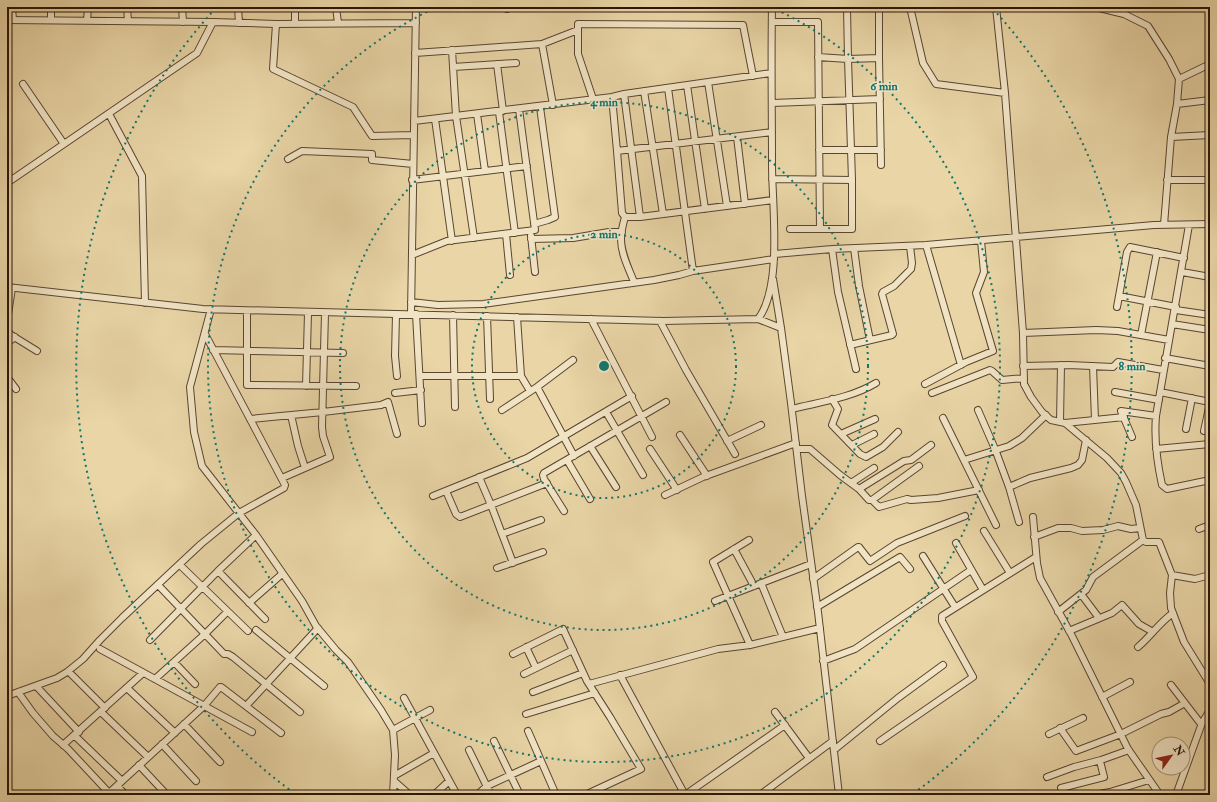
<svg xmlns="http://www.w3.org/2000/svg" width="1217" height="802" viewBox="0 0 1217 802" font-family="'IM FELL Double Pica',serif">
<rect width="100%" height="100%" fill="#e9d5a6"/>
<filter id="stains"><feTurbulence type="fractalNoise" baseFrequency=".005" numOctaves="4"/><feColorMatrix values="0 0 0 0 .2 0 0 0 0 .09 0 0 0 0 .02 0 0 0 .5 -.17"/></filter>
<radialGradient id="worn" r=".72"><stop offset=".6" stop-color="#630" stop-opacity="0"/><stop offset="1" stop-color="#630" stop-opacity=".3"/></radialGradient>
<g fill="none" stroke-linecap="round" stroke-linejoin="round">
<defs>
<path id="minor" d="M12,7L13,20
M51,7V20
M127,7L128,21
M182,7L183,22
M238,7L239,23
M336,7L338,23
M910,7L923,63L936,84L1005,93
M996,7L1005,93L1023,333L1024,384L1031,397L1042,412L1051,420L1065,423L1107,458L1121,473L1126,482L1136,505L1143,540L1146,542H1159L1172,575L1170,593L1171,608L1184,642L1210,684
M1095,7L1124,14L1148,26L1169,59L1179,79L1177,104L1171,137L1164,225
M507,9V7
M7,20L213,22
M87,21L88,7
M772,22H818L820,229H852V180
M276,24L273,69L353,107L372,136L413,135
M295,24V7
M578,30V24L743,25L753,76
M542,44L553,105
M452,50L456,116L474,238
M415,53L542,44L578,30V54L593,99
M818,57L848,59L847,7
M879,58V7
M497,64L503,111
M453,67L516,63
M1179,79L1210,64
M708,82L727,206
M23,84L64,144
M687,85L705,209
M668,88L693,271
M644,91L663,214
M624,94L640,217
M612,97L617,151L772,132
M772,103L880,99
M1177,104L1210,100
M499,112L515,233
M109,114L142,176L145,303
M477,114L485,171
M435,119L452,241
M414,121L612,97L624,94L771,73
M737,137L745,204
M1171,137L1210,135
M819,150H881
M617,151L622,213L625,217H640L773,200
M288,159L302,151L372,154V160L413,164
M772,179L852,180L848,59L879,58L881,165
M412,180L527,166
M1167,180H1210
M7,183L197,53L213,22L276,24L416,23
M625,217C623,224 621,232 621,239C621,254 629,269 634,282
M534,224L548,220L555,217L540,107
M790,229H820
M506,234L510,275
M531,236L535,272
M531,239L573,238L609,232H622
M926,245L961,365
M854,248L859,286L870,340
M832,249L838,292L856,369
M775,254L832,249L926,245L1154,225L1210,224
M412,255L447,241L535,230L519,109
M1182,272L1210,277
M773,279L781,328
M7,287L203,309L663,321L758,319C783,286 772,206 772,165C772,112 771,60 772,7
M1119,296L1176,307
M411,302L438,305L483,304L654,280L679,275L693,271L774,259
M1117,307L1127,252L1130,247L1184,258
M211,309L190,387L194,432L202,466L256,535L302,601L316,626L336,650L348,662L381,710L393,730L395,755L393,795
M1176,310L1210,315
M247,311V385L356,386
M396,314L395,356L397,376
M411,314L416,7
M416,314L422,423
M453,315L455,407
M487,316L490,399
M517,317L521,376L530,391
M591,319L652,437
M758,319L781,328L791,403L802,496L818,612L839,795
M7,321L12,288
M660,321L686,370L735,454
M1172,324L1210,330
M7,330L11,335L37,351
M1023,333L1096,330L1118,331L1169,340
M1141,335L1157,252
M7,343L15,337
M850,345L892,335L893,334L882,294L883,292L894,286L911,269L912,263L910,246
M213,350L343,353
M1165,358L1210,366
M1023,366L1069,365L1113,367L1118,362L1163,370
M1093,366L1095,420
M420,376H521
M7,377L16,389
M925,384L966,362L993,351L976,293L984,272L981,241
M306,386L308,313
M537,387L574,456
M1115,392L1159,400
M1160,392L1210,402
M395,393L421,390
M932,393L990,370L992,371L1002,380L1024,378
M832,399L838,409L832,425L860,454L866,457L883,447L898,432
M792,409C820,402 851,398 876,383
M502,410L537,387L573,360
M978,410L995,449L1009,487L1019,522
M606,412L643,475
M291,415L298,446L305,468
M1156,416C1154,439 1157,462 1162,485L1167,489L1210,480
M943,418L996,525
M250,419L323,412L381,405L388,402L397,434
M1060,422L1061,365
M1065,423L1124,417
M1186,429L1192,398
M1204,431L1210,403
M841,434L875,419
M680,435L707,476
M1132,437L1121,411L1156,416L1189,225
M727,441L761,425
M852,445L874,434
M590,446L616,487
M650,449L677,490
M797,449H810L840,475L859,489L904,461L911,460L931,445
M1156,449L1210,444
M567,460L590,499
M964,460L1009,446L1022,438L1046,415
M479,477L491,505L513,563
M282,478L330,457L323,436L322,427L325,313
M851,483L874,468
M1009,487L1030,478L1071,468L1078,465L1082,460L1086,440
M859,489L869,500H872L919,466
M446,491L456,514L460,517L547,483
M665,495L703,477L796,443
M433,496L527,458L632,396
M872,500L879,507L907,499L911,500L938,498L979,490
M564,511L544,479L543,475L544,473L666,402
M1033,517L1037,563L1040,578L1071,634L1128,749L1160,795
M1199,529L1210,525
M984,531L1010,573
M502,534L541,520
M1034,537L1058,528H1071L1082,531L1103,530L1118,526L1131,529L1140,528
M749,540L713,562L750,645
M956,543L983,590
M734,549L754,586
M923,556L955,607
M182,567L248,631
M497,568L543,552
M218,571L265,619
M1172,575L1195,579L1210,575
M813,579L858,547H859L870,561L897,543L965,516
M761,583L783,637
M160,587L224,654H228L233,657L300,712
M1081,594L1099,618
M715,601L811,564
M249,603L282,574
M817,607L900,557L910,569
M1058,612L1086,590L1093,577L1143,540
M256,630L324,686
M1069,631L1112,613L1122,605L1139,624L1153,632
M150,640L218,571L256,535
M526,647L536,668
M1138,647C1151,636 1159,623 1173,613
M100,649L252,732
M513,654L563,629L587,681L610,717L641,769L585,795
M823,661L855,649L971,570
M174,662L195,684
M71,674L105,708
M524,674L573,650
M620,675L685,795
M155,679L205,634L227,612
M589,684L718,649L750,645L820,628
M1171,685L1201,724
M38,688L79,732
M127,688L175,733
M18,692L33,713L53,736L68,749L111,795
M533,692L583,673
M7,696L57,678L67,672L83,659L100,640L122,618L201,544L239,513L284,488L285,485L205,334
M1102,697L1130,682
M404,698L456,793
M246,706L318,628
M101,712L148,757
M775,712L809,758
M526,714L595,693
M184,724L220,762
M1060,728L1076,751L1121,734L1161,714L1169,712L1185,703
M393,730L430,710
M528,731L556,795
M1049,734L1083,718
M74,735L122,781
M494,741L520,795
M880,741L973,677L942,621V616L1036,557
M162,744L196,781
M63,745L143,673
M469,750L491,795
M834,750L898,698L943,665
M1158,760H1159
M139,765L167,795
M394,776L434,753
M1047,777L1074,767L1101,760L1129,750
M394,781L410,795
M117,786L126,795
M1061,788L1104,777L1100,761
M109,793L204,706L220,687H221L281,733
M1024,794L1025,795
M434,795L449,781
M477,795L487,786L541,761
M685,795L785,725
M760,795L833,741
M1094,795L1110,792L1149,780
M1176,795L1202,723L1210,710"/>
</defs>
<use href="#minor" stroke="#5a4530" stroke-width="8"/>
<use href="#minor" stroke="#f1e4c5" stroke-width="6"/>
</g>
<g fill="none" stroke="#0f766e" stroke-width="2" stroke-dasharray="2 4">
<circle cx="604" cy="366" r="132"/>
<circle cx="604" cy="366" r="264"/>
<path d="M771 7A396 396 0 1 1 437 7"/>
<path d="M294 793A528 528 0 0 1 215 9M993 9A528 528 0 0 1 914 793"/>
</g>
<circle cx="604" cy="366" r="6" fill="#0f766e" stroke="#f1e4c5" stroke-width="2"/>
<g font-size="12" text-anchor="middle" font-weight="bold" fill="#0f766e" stroke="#f1e4c5" stroke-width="3" stroke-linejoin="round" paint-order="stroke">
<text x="884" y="90">6 min</text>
<text x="604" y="106">4 min</text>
<text x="604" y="238">2 min</text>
<text x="1132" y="370">8 min</text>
</g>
<rect width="1217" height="802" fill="none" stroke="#e9d5a6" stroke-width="24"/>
<rect x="8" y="8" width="1201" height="786" fill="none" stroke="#2a1509" stroke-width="2"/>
<rect x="12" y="12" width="1193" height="778" fill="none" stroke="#2a1509"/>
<g transform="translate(1171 756) rotate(57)"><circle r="19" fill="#f1e4c5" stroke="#a1917a"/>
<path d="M0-3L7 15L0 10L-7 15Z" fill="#8f2418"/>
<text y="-6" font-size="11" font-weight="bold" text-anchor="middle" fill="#2a1509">N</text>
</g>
<rect width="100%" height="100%" filter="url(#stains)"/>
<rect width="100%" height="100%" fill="url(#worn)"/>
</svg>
